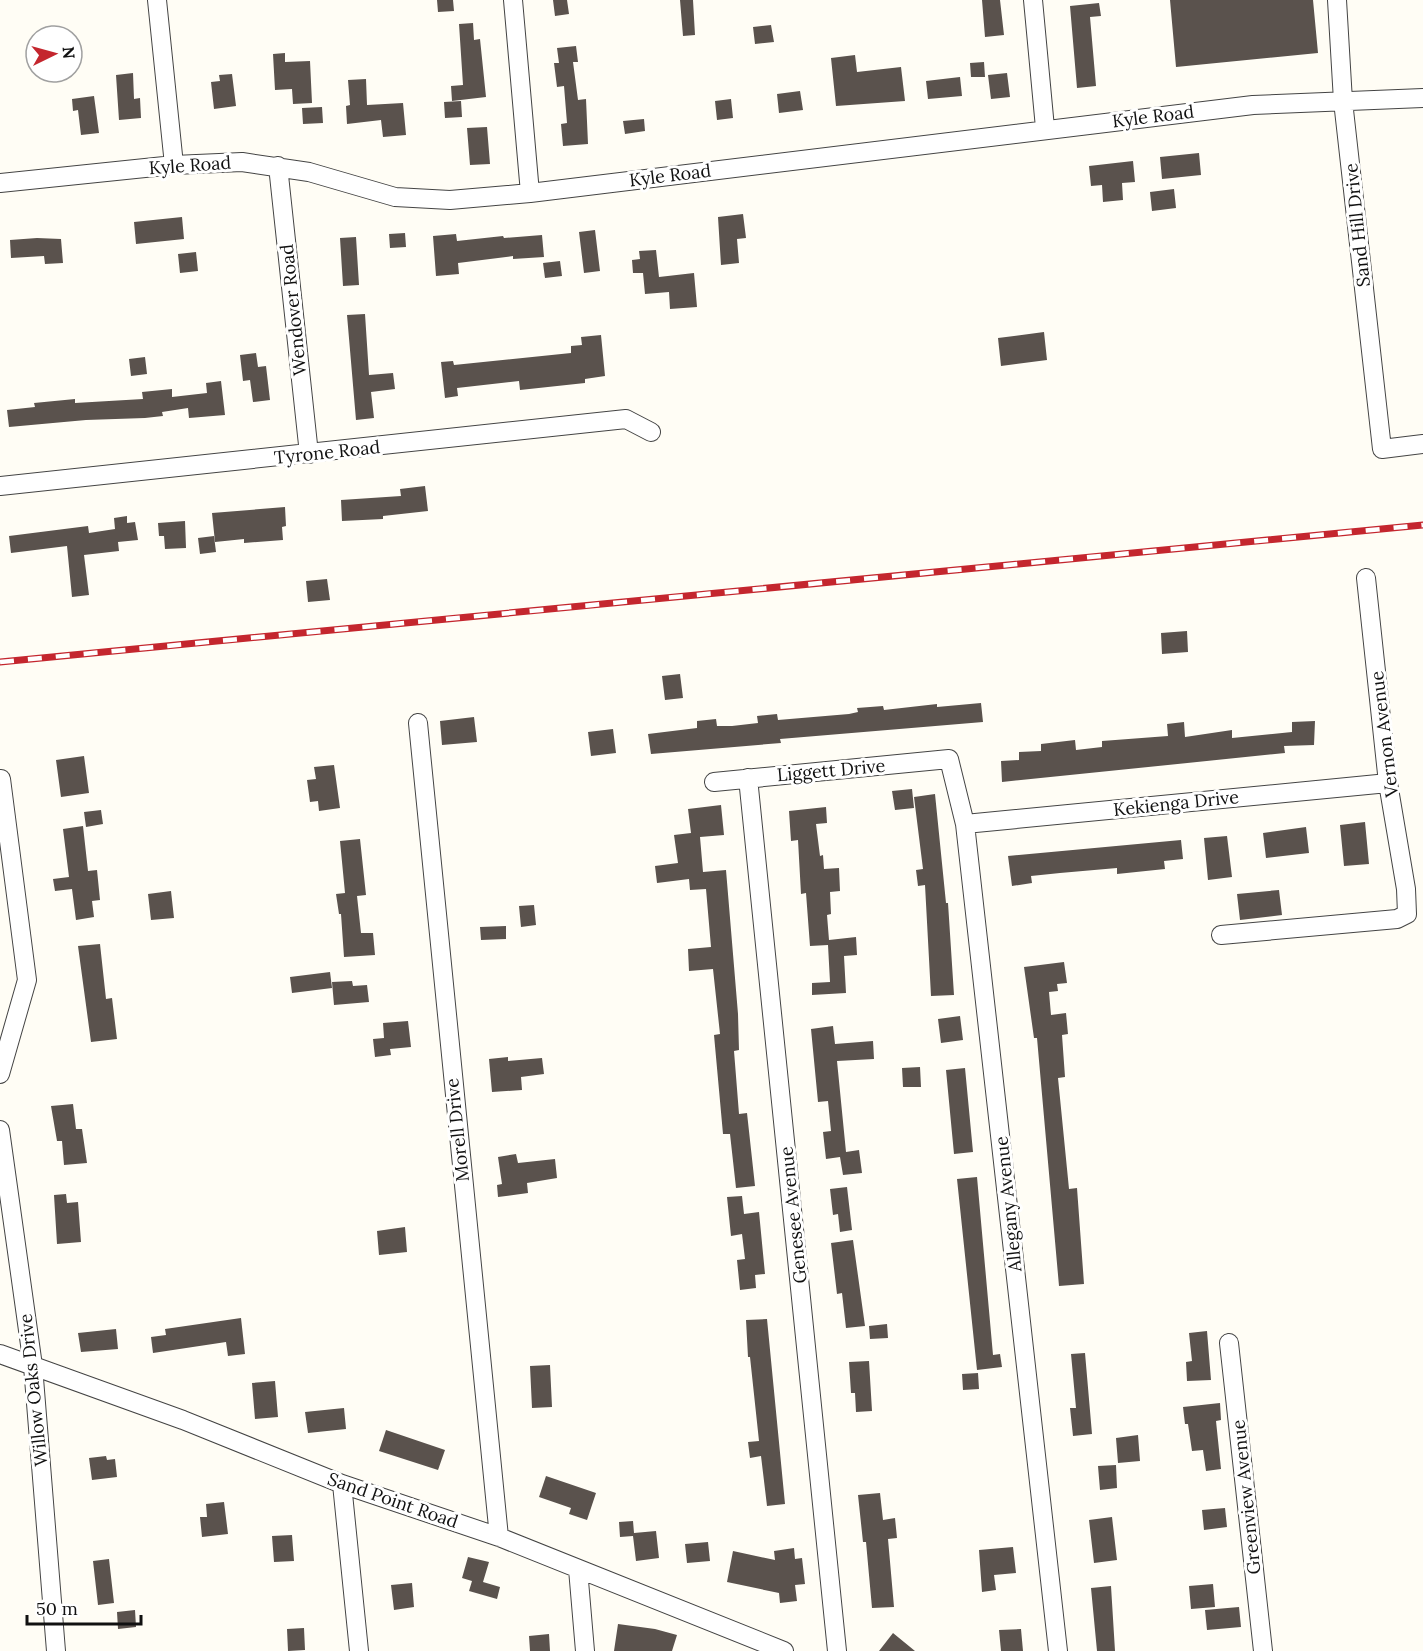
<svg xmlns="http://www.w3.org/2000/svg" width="1423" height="1651" viewBox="0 0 1423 1651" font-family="Lora,serif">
<rect width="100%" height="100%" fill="#fffdf5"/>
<path fill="#5a524d" d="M437,0H453L454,11L438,12Z
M553,0H567L569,14L555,16Z
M680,0H693L695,35L683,36Z
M982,0H1000L1004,35L985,37Z
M1170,0H1313L1318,53L1176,67Z
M1099,3L1101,16L1090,17L1096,86L1077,88L1070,6Z
M473,23L474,40L480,39L486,97L452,101L451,86L463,85L459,24Z
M771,25L774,42L755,44L753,27Z
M576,46L578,62H573L578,100L586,99L588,144L563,146L561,124L567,123L564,86L557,87L554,63H559L557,48Z
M285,53V62L310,61L312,103L293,104L292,89L275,90L273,54Z
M855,55L857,72L901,67L905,101L836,106L831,58Z
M984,62L985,77H971L970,63Z
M133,73L134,99L140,98L141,118L119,120L116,75Z
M1007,73L1010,97L991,99L988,75Z
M232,74L236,106L214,109L211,82L220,81L219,75Z
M960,77L962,96L928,99L926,81Z
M366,79L367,105L403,103L406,135L383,137L381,120L347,124L346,106L350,105L348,80Z
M800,91L803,110L779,113L777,94Z
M94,96L99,133L81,135L78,110L73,111L72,99Z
M731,99L733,118L717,120L715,101Z
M461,101L462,117L445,118L444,102Z
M322,107L323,123L303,124L302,108Z
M644,119L645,131L625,134L623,121Z
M487,127L490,164L470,165L467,128Z
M1199,153L1201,175L1162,179L1160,157Z
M1133,161L1135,182L1122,183L1123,200L1103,202L1102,185L1091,186L1089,166Z
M1174,189L1176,208L1152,211L1150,192Z
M743,214L746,238L737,239L739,263L721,265L718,217Z
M182,217L184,239L136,244L134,222Z
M595,230L600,271L584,273L579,232Z
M405,233L406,247L390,248L389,234Z
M456,234L457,241L503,236L504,238L542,235L544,257L513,259V256L458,263L459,274L436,276L433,236Z
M356,237L359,285L343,286L340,238Z
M37,238L61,239L63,263L45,264L44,256L11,258L10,240Z
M656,250L659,277L694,273L697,307L670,309L669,292L645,294L643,273H633L632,260L640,259L639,251Z
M196,252L198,271L180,273L178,254Z
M560,261L562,276L545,278L543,263Z
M365,314L369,375L393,373L395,389L371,392L374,418L356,420L347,315Z
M1044,332L1047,360L1001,366L998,338Z
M601,335L605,376L585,379V383L520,390L519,381L457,388L458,396L445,398L441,362L453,361L454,365L571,353V346L582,345L581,337Z
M256,353L258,367L266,366L270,400L253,402L250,380L243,381L240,355Z
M145,357L147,374L131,376L129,359Z
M221,381L225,415L189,418L188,408L162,412L163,416L145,418L86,420L9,427L7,410L35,407L34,403L75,399V403L143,399L142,392L172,389V397L207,393L206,383Z
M425,486L428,511L383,516V519L342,521L341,500L401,496L400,489Z
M285,507L286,526L282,527L283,540L244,543V539L215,542L212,513Z
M127,516V523L135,522L138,540L118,542L119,551L84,555L89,595L72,597L67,546L11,553L9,536L88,526L89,533L115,529L114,518Z
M185,521L186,548L165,549L164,536H159L158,523Z
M214,536L216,552L200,554L198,538Z
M327,579L330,600L308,602L306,581Z
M1187,631L1188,652L1162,654L1161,633Z
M680,674L683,698L665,700L662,676Z
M981,703L983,722L780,739L781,743L651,754L648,734L697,728V721L716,719L717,726H732L758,723L757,716L777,714L778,720L849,714L858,712L857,708L883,706L884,710L937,704V707Z
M474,717L477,742L442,745L440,721Z
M1315,721L1314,745L1284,746L1285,753L1002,782L1001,761L1019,760V752L1041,751V744L1075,740L1076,750L1102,747V741L1168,736L1167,724L1184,722L1185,737L1232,730V738L1292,732V722Z
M613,729L616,753L591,756L588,732Z
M84,756L89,793L61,797L56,760Z
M334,765L340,808L319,811L318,801L310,802L307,780L316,779L314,767Z
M912,789L914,808L895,810L892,791Z
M935,794L946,903H948L954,995L931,996L925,885L918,886L916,870L923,869L914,797Z
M721,805L724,835L700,837L703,872L726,870L738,1014L739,1050L734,1051L739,1114L747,1113L755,1186L736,1188L730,1134H723L714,1035L720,1034L713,969L689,971L688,949L711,947L706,889L690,890L689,879L657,883L655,866L678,863L674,835L691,833L688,809Z
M826,807L827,823L816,824L820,856L823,855L824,869L839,868L840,891L830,892L831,914L827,915L829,940L856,937L857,955L844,956L846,993L812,995V983L830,982L828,945L810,946L806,893L801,894L798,840L791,841L789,811Z
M101,810L103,824L86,827L84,812Z
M1365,822L1369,864L1344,866L1340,825Z
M83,826L88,871L97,870L100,900L92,901L94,917L76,920L72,889L55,891L53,879L69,877L63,829Z
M1306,827L1309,853L1266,858L1263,833Z
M1227,836L1232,877L1208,880L1204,838Z
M360,839L366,895L357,896L361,933H373L375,955L344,957L341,914H339L336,894L345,893L340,841Z
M1181,840L1183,859L1164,861L1165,869L1117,874V868L1060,873L1031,876L1032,883L1012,886L1008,856Z
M1279,890L1282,915L1240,920L1237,894Z
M171,891L174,918L151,920L148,894Z
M534,905L536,925L521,927L519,906Z
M506,926V939L481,940L480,927Z
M100,944L106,999L112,998L117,1039L91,1042L78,946Z
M1064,962L1067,983L1057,984L1058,991L1049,992L1051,1015L1066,1013L1068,1034L1062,1035L1065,1077L1058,1078L1069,1189L1077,1188L1084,1284L1059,1286L1037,1038H1034L1024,967Z
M330,972L332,988L292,993L290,977Z
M352,981L353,986L367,985L369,1002L334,1005L332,982Z
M960,1016L963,1040L941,1043L938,1019Z
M408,1021L411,1047L390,1049L391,1055L375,1057L373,1039L384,1038L383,1023Z
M833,1026L835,1044L873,1041L874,1059L837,1061L846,1152L859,1150L862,1173L843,1175L840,1157L826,1159L823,1132L831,1131L828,1101L818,1102L811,1029Z
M508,1057V1061L542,1058L544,1074L521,1077L522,1090L492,1092L489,1059Z
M920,1067L921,1087H903L902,1068Z
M965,1068L973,1152L954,1154L946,1070Z
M73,1104L76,1129H82L87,1163L64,1165L62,1141H57L51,1106Z
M516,1154L518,1163L555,1159L557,1178L527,1183L528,1193L498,1197L497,1185L502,1184L498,1157Z
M977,1177L993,1355L1000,1354L1002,1367L977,1370L957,1179Z
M847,1187L852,1230L840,1232L838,1214L833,1215L830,1189Z
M66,1194L67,1203L78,1202L81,1242L57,1244L54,1195Z
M742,1196L744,1214L759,1212L765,1274L755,1275L756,1288L740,1290L737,1260L745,1259L742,1234L731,1236L727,1197Z
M405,1227L407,1252L379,1255L377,1231Z
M853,1240L865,1326L846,1328L842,1293L837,1294L831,1243Z
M241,1318L245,1354L228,1356L226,1342L153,1353L151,1337L166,1335L165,1329Z
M767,1319L785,1504L767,1506L761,1456L750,1458L748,1442L759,1441L750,1357H748L746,1320Z
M887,1324L888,1338L870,1339L869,1326Z
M116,1329L118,1349L81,1352L78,1333Z
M1207,1331L1211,1380L1187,1381L1186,1362L1192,1361L1189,1333Z
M1085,1353L1092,1434L1073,1436L1070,1408H1076L1071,1354Z
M869,1361L872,1411L856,1412L855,1393H851L849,1362Z
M550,1365L552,1407L532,1408L530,1366Z
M978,1373L979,1389L963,1390L962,1374Z
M275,1381L278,1417L255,1419L252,1383Z
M1220,1403L1221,1420L1216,1421L1221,1469L1206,1471L1203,1450L1192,1451L1188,1424H1185L1183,1407Z
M344,1408L346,1429L308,1433L305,1412Z
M386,1430L445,1450L438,1470L379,1451Z
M1138,1435L1140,1461L1118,1463L1116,1438Z
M106,1456L107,1460L115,1459L117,1477L92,1480L89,1458Z
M1116,1465L1117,1488L1100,1490L1098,1466Z
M546,1476L596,1493L587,1520L569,1514L571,1508L539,1497Z
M880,1493L883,1520L895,1518L897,1538L888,1539L894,1607L872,1608L866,1542H863L858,1495Z
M224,1502L228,1534L202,1537L200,1517H207L206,1504Z
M1225,1508L1227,1527L1204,1530L1202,1510Z
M1112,1517L1117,1560L1094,1563L1089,1520Z
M633,1521L634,1533L656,1531L659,1558L636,1561L633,1536L620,1537L619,1522Z
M292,1535L294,1561L274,1562L272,1536Z
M708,1542L710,1561L687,1563L685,1544Z
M1013,1547L1016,1573L994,1575L996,1590L982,1592L979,1550Z
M794,1548L795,1559L802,1558L805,1584L795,1585L797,1601L780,1603L779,1593L727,1582L733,1551L775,1560L774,1551Z
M468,1557L489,1562L483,1582L500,1587L497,1599L469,1591L472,1581L462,1578Z
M109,1559L114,1603L98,1605L93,1561Z
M412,1583L414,1607L394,1610L391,1585Z
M1213,1584L1215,1607L1191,1609L1189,1586Z
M1111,1586L1115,1651H1097L1091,1588Z
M1239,1607L1241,1627L1207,1630L1205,1610Z
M135,1610L136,1627L118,1629L117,1612Z
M618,1624L655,1629L677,1635L672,1651H614Z
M304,1628L305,1650L288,1651L287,1629Z
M1021,1629L1023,1651H1001L999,1630Z
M893,1633L915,1651H879Z
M549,1634L550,1651H530L529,1636Z"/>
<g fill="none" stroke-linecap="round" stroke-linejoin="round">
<defs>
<path id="minor" d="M157,0L174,165
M513,0L530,193
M1033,0L1045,128
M1337,0L1343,101L1382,449L1423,444
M278,166L309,454
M0,183L174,165L242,162L309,172L395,197L450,200L530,193L1253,105L1423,98
M0,486L626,419L651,432
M418,723L499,1537
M748,778L837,1651
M714,782L949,759L965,824L1058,1651
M965,824L1388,783
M1221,935L1397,919L1407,914L1406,889L1388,783L1366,578
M0,1074L27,980L1,779
M0,1130L33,1366L56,1651
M1229,1343L1263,1651
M0,1354L183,1420L342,1484L499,1537L784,1651
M342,1484L359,1651
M578,1569L585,1651"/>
</defs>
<use href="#minor" stroke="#444" stroke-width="20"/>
<use href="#minor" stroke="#fff" stroke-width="18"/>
<defs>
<path id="rail" d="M0,662L1423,525"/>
</defs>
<use href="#rail" stroke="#c4262e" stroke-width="7"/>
<use href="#rail" stroke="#fff" stroke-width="4.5" stroke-dasharray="14" stroke-linecap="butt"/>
</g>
<g text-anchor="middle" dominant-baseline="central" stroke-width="6" stroke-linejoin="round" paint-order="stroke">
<g font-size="18" fill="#111" stroke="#fff">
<text transform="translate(1153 116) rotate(-7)">Kyle Road</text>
<text transform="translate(190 165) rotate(-4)">Kyle Road</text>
<text transform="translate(670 175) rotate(-7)">Kyle Road</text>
<text transform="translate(1357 225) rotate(-96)">Sand Hill Drive</text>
<text transform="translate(293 310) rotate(-96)">Wendover Road</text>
<text transform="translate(327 452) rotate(-6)">Tyrone Road</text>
<text transform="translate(1384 734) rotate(-97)">Vernon Avenue</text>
<text transform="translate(831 770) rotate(-5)">Liggett Drive</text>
<text transform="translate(1176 803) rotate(-6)">Kekienga Drive</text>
<text transform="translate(457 1130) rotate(-96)">Morell Drive</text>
<text transform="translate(1008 1204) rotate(-96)">Allegany Avenue</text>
<text transform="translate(793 1215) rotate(-96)">Genesee Avenue</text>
<text transform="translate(33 1390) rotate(-96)">Willow Oaks Drive</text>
<text transform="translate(1246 1497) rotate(-96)">Greenview Avenue</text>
<text transform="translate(393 1500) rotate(19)">Sand Point Road</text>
</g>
</g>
<g transform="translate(54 54) rotate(85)"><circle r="28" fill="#ffffff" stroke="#a0a0a0" stroke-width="1.5"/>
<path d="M0-4.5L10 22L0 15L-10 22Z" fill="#c4262e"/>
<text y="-9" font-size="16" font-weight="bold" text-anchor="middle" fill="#111111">N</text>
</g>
<path d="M27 1615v9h114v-9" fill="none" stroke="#111111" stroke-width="3"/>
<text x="36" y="1615" font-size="18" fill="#111111" stroke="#ffffff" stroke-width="4.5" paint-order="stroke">50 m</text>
</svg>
